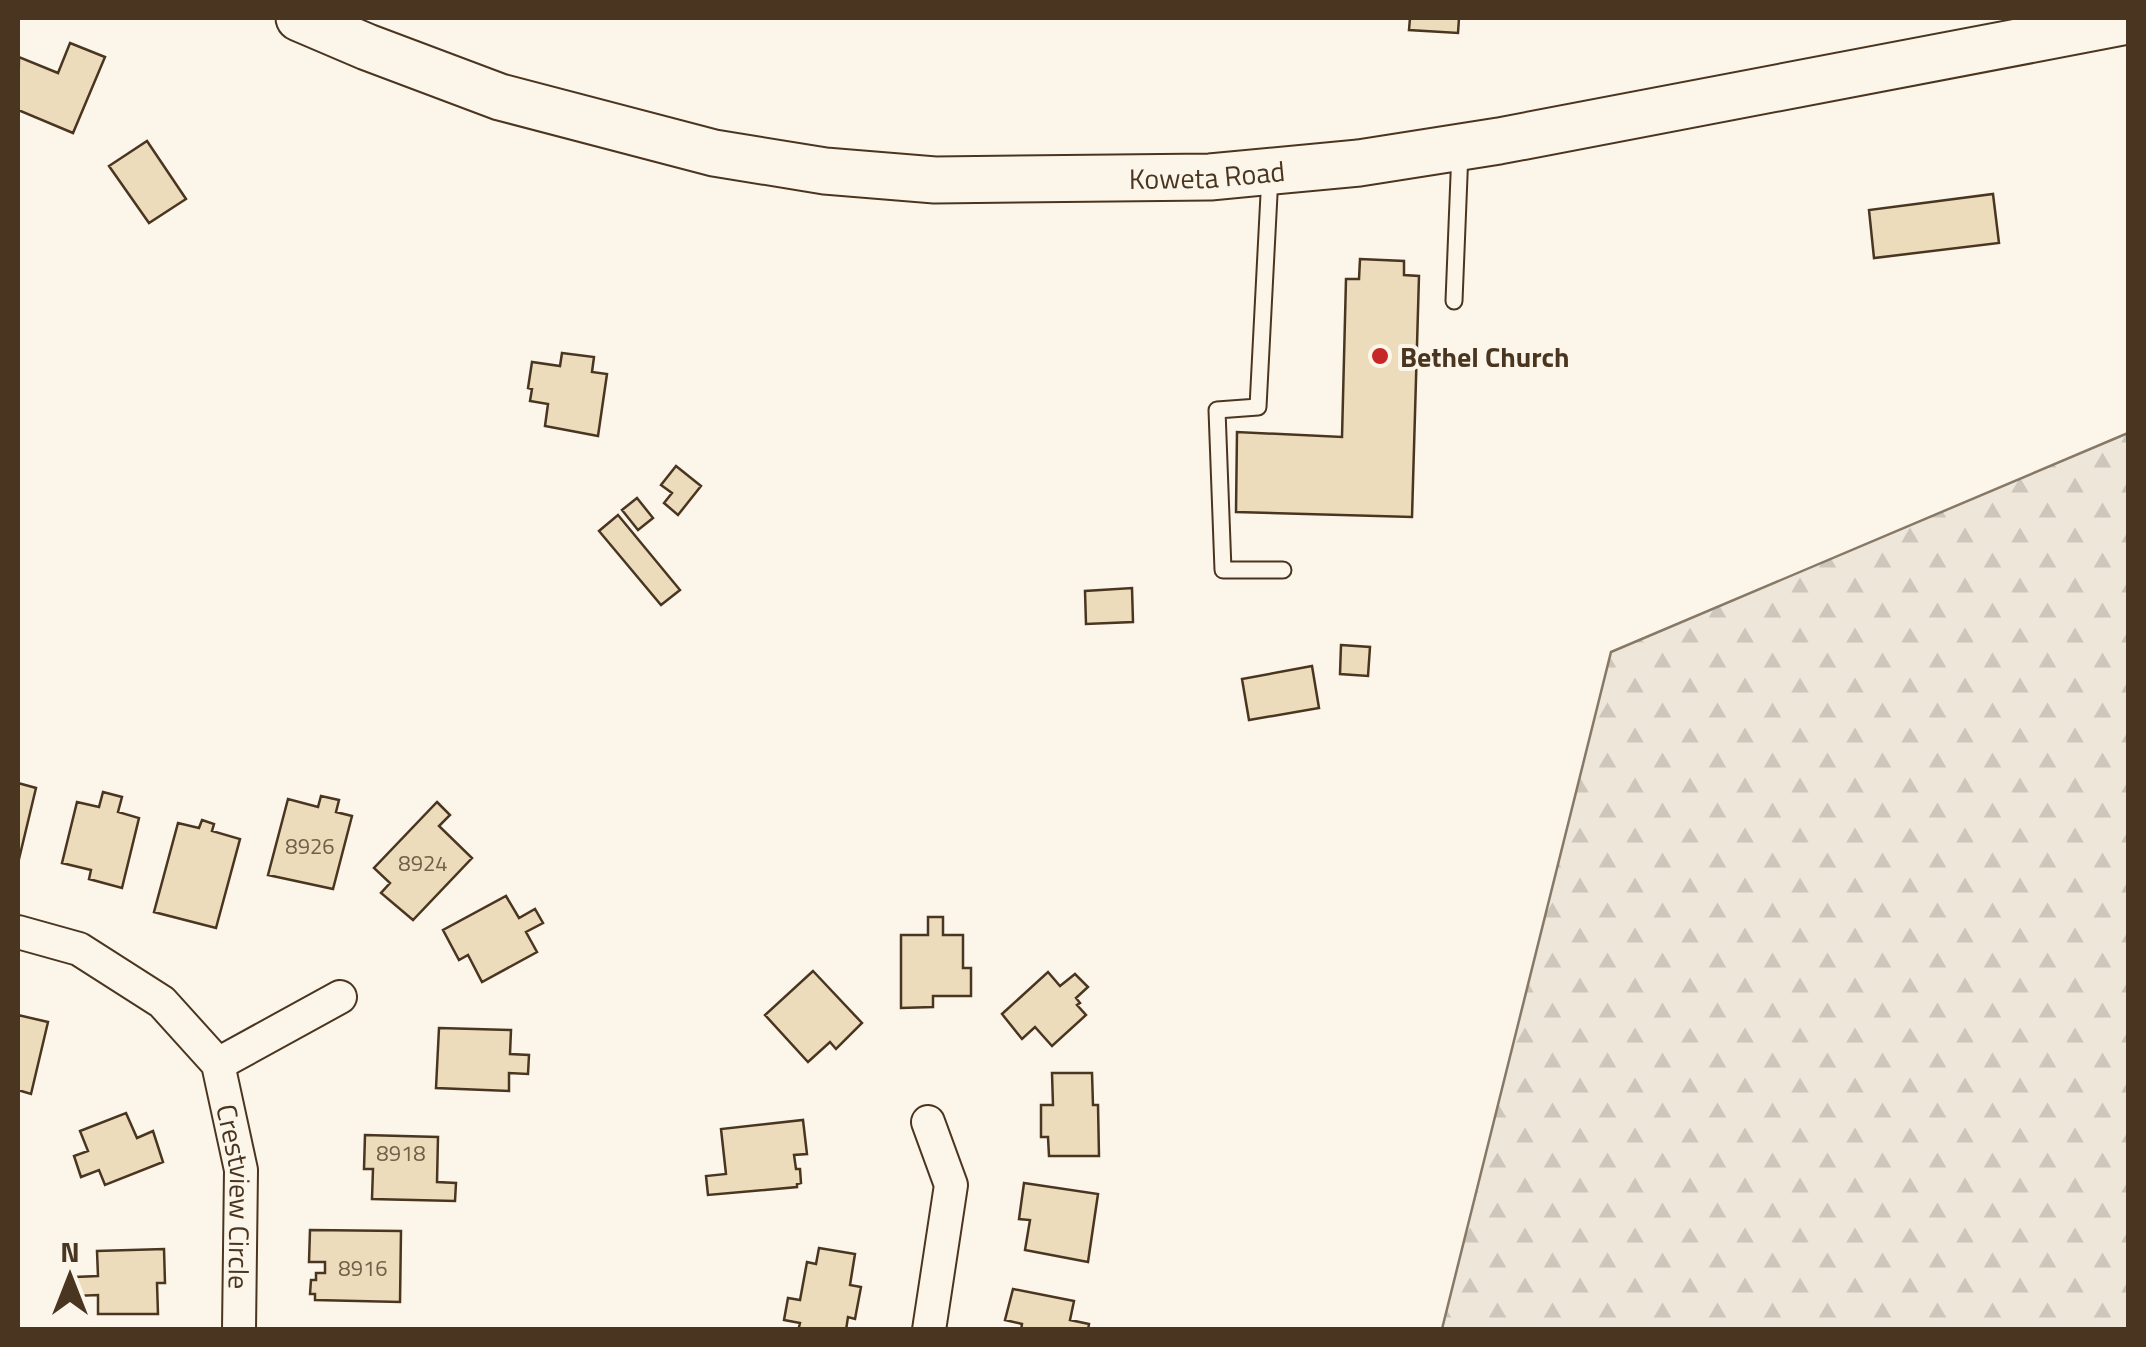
<svg xmlns="http://www.w3.org/2000/svg" width="2146" height="1347" viewBox="0 0 2146 1347" font-family="'Titillium Web',sans-serif">
<defs>
<pattern id="forest-firs" width="22" height="20" patternUnits="userSpaceOnUse" patternTransform="scale(2.5)"><rect width="22" height="20" fill="#ede6d9"/><path d="M5 1l3.5 6h-7zM16 11l3.5 6h-7z" fill="#cdc6ba"/></pattern>
</defs>
<rect width="100%" height="100%" fill="#fbf6e9"/>
<path fill="url(#forest-firs)" stroke="#887966" stroke-width="2.5" d="M2128,433V1329H1442L1611,652Z"/>
<path fill="#ecdcbc" stroke="#4a3520" stroke-width="2.5" d="M1410,18H1459L1458,33L1409,30Z
M70,43L105,57L73,133L18,110L19,57L58,73Z
M147,141L186,199L149,223L109,166Z
M1993,194L1999,243L1874,258L1869,210Z
M1360,259L1404,261V275L1419,276L1412,517L1236,512L1237,432L1342,437L1346,279H1359Z
M562,353L594,357L592,372L607,374L598,436L545,426L548,404L530,401L532,389L528,388L532,362L560,366Z
M676,466L701,486L678,515L664,503L672,493L661,485Z
M637,498L653,518L638,530L622,510Z
M618,515L680,590L661,605L599,531Z
M1132,588L1133,622L1086,624L1085,591Z
M1341,645L1370,647L1368,676L1340,674Z
M1312,666L1319,708L1249,720L1242,679Z
M18,783L36,788L19,859H18Z
M103,792L122,797L118,812L139,818L122,888L89,879L91,870L62,863L77,802L99,807Z
M321,796L339,800L336,812L352,816L333,889L268,875L288,799L318,807Z
M437,802L450,815L439,826L472,858L413,920L381,893L390,883L374,868Z
M202,820L214,824L212,831L240,839L216,928L154,912L178,823L199,828Z
M506,896L519,918L535,909L543,923L526,932L537,952L482,982L468,955L459,960L443,930Z
M928,917H943V935H963V968H971V996H933V1007L901,1008V935H928Z
M813,971L862,1023L836,1049L830,1042L808,1062L765,1015Z
M1048,972L1060,986L1075,974L1088,987L1076,998L1080,1003L1077,1005L1086,1015L1052,1046L1035,1027L1022,1039L1002,1014Z
M18,1015L48,1022L31,1094L18,1090Z
M439,1028L511,1030L510,1054L529,1055L528,1074L509,1073V1091L436,1088Z
M1052,1073H1092L1093,1105H1098L1099,1156H1049L1048,1137H1041V1105H1053Z
M126,1113L137,1138L153,1131L163,1162L105,1185L99,1170L81,1177L74,1156L88,1151L80,1131Z
M803,1120L807,1154L794,1155L796,1169H800L801,1183L797,1184V1187L708,1195L706,1176L726,1174L721,1129Z
M365,1135L438,1137L437,1182L456,1183L455,1201L372,1199L373,1169H364Z
M1024,1183L1098,1194L1088,1262L1025,1250L1030,1220L1019,1219Z
M310,1230L401,1231L400,1302L315,1300V1294H310L311,1280H316V1273H325V1262H309Z
M819,1248L855,1254L850,1285L861,1287L855,1319L848,1317L846,1330H813L799,1327L800,1323L784,1320L788,1298L800,1300L807,1262L816,1264Z
M164,1249L165,1283H157L158,1314H98V1295L75,1296V1277L98,1276L97,1251Z
M1013,1289L1074,1301L1070,1320L1089,1324L1088,1330H1021L1022,1324L1005,1320Z"/>
<g fill="none" stroke-linecap="round" stroke-linejoin="round">
<defs>
<path id="lane" d="M1270,175L1258,407L1217,410L1223,570H1283
M1454,301L1460,151"/>
<g id="street">
<path id="s1" d="M18,932L79,949L162,1002L218,1064L241,1170L239,1330"/>
<path d="M218,1064L340,997"/>
<path d="M928,1122L951,1185L929,1330"/>
</g>
<g id="secondary">
<path id="s2" d="M299,18L367,47L500,97L714,153L825,171L935,180L1210,177L1359,163L1499,141L2128,21"/>
</g>
</defs>
<use href="#lane" stroke="#4a3520" stroke-width="19"/>
<use href="#street" stroke="#4a3520" stroke-width="36"/>
<use href="#secondary" stroke="#4a3520" stroke-width="49"/>
<use href="#lane" stroke="#fbf6e9" stroke-width="15"/>
<use href="#street" stroke="#fbf6e9" stroke-width="32"/>
<use href="#secondary" stroke="#fbf6e9" stroke-width="45"/>
</g>
<circle fill="#c62828" stroke="#fbf6e9" stroke-width="4" cx="1380" cy="356" r="10"/>
<g text-anchor="middle" dominant-baseline="central" stroke-width="8" stroke-linejoin="round" paint-order="stroke">
<g font-size="22" fill="#725f47">
<text x="310" y="846">8926</text>
<text x="423" y="863">8924</text>
<text x="401" y="1153">8918</text>
<text x="363" y="1268">8916</text>
</g>
<g font-size="28" fill="#4a3520" stroke="#fbf6e9">
<text stroke="none"><textPath href="#s2" startOffset="932">Koweta Road</textPath></text>
<text stroke="none"><textPath href="#s1" startOffset="380">Crestview Circle</textPath></text>
</g>
<g font-size="28" font-weight="bold" fill="#4a3520" stroke="#fbf6e9" text-anchor="start">
<text x="1400" y="356">Bethel Church</text>
</g>
</g>
<rect width="2146" height="1347" fill="none" stroke="#4a3520" stroke-width="40"/>
<g transform="translate(70 1277)" stroke="#fbf6e9" stroke-width="8" paint-order="stroke">
<path d="M0-8L18 38L0 25L-18 38Z" fill="#4a3520"/>
<text y="-15" font-size="28" font-weight="bold" text-anchor="middle" fill="#4a3520">N</text>
</g>
</svg>
